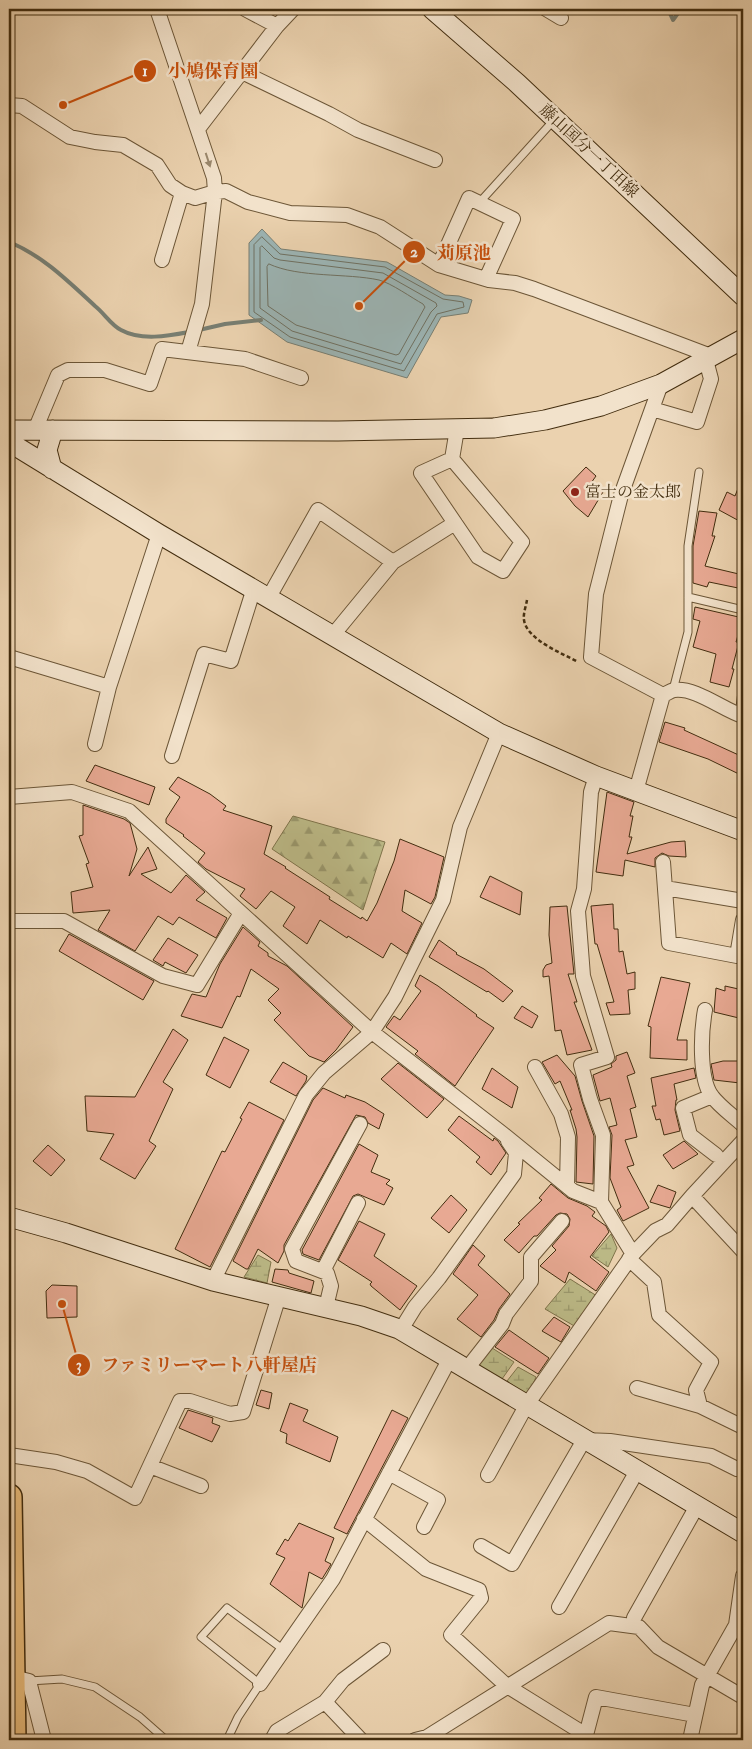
<svg xmlns="http://www.w3.org/2000/svg" width="752" height="1749" viewBox="0 0 752 1749" font-family="'IM FELL Double Pica','Noto Serif JP',serif">
<defs>
<pattern id="forest-firs" width="22" height="20" patternUnits="userSpaceOnUse" patternTransform="scale(1.25)"><rect width="22" height="20" fill="#bcba87"/><path d="M5 1l3.5 6h-7zM16 11l3.5 6h-7z" fill="#9a986d"/></pattern>
<pattern id="wetland-marsh" width="20" height="14" patternUnits="userSpaceOnUse" patternTransform="scale(1.25)"><rect width="20" height="14" fill="#bcba87"/><path d="M1 5h8M5 5V1M11 12h8M15 12V8" fill="none" stroke="#9a986d"/></pattern>
</defs>
<rect width="100%" height="100%" fill="#ebd2af"/>
<filter id="stains"><feTurbulence type="fractalNoise" baseFrequency=".004" numOctaves="4"/><feColorMatrix values="0 0 0 0 .2 0 0 0 0 .09 0 0 0 0 .02 0 0 0 .5 -.17"/></filter>
<radialGradient id="worn" r=".72"><stop offset=".6" stop-color="#630" stop-opacity="0"/><stop offset="1" stop-color="#630" stop-opacity=".3"/></radialGradient>
<path fill="url(#forest-firs)" stroke="#7f744b" d="M293,816L385,842L363,910L272,849Z"/>
<path fill="url(#wetland-marsh)" stroke="#7f744b" d="M611,1234L617,1248L608,1267L592,1256Z
M258,1255L271,1262L267,1283L244,1277Z
M570,1279L597,1296L576,1327L545,1309Z
M489,1346L514,1362L502,1379L473,1365Z
M518,1367L536,1377L528,1396L507,1381Z"/>
<path fill="#9cb5b5" stroke="#787f73" d="M262,229L281,249L387,262L445,295L459,296L472,300L468,313L441,317L407,378L287,342L249,315V243Z"/>
<g fill="none" stroke-linecap="round" stroke-linejoin="round">
<path stroke="#6f7162" stroke-width="1" d="M262,237L280,254L385,267L443,299L463,302L464,307L437,314L404,371L290,337L254,312V245Z
M262,246L274,258L280,260L383,273L436,303L437,306L431,312L401,364L292,331L260,308V248Z
M269,264C299,278 347,273 379,280C391,283 412,298 423,304L425,307L399,354L396,355L296,325L268,306L267,267Z"/>
<path stroke="#787f73" stroke-width="4" d="M668,9L673,20L681,9
M9,242C42,255 69,282 95,306C104,313 111,325 121,330C141,341 168,336 189,332
M199,330L225,324L261,320"/>
</g>
<path fill="#e8a993" stroke="#422d0f" d="M586,467L596,476L591,483L603,492L588,517L575,506L563,491Z
M743,476V523L719,510L727,492L735,496Z
M699,511L717,513L712,536H715L705,566L743,575V589L709,582L707,587L693,583V546Z
M695,607L743,618L736,642H739L732,669H734L729,687L710,682L716,654L693,647L700,621L693,619Z
M665,722L685,728L684,730L743,757V776L708,759L659,742Z
M95,765L155,787L149,805L86,781Z
M178,777L210,794L226,806L223,810L272,826L264,854L286,867L285,868L313,886L330,897L329,899L361,919L362,917L367,921L377,903L394,861L400,839L444,857L435,897L431,904L405,890L402,911L422,923L407,954L391,943L383,958L348,936L347,938L320,920L307,944L283,926L295,907L271,891L256,909L240,896L245,889L206,869L198,862L205,853L183,836L184,835L166,823V819L180,797L169,789Z
M607,792L634,802L630,816H633L629,837H632L627,854L671,842L685,841L686,857L669,856L662,853L655,858V867L625,860L623,876L596,872Z
M83,805L124,819L130,823L137,849L129,876L148,847L157,869L141,874L171,893L186,875L205,892L196,900L227,918L216,938L179,917L173,925L158,916L135,951L98,930L110,910L73,913L71,892L93,887L86,864L89,863L79,836L83,835Z
M490,876L522,892L520,915L480,897Z
M613,904L614,929H618L619,952L623,951L627,974L635,972V989L628,990L630,1014L610,1015L606,1003L614,1002L597,944H595L591,906Z
M567,906L574,974H568L577,1002H574L592,1050L567,1055L561,1030L555,1031L549,976L543,977V970L546,965L552,963L549,935L550,907Z
M243,927L260,942L258,946L268,953V956L287,966L353,1027L336,1050L324,1062L309,1056L274,1020L281,1013L268,1000L279,989L251,969L240,997L237,996L222,1028L181,1016L192,994L206,997L220,964Z
M69,934L154,981L143,1000L59,951Z
M168,938L198,955L186,973L165,962L163,966L153,960Z
M439,940L457,953L456,954L484,969L513,991L503,1002L488,991L487,992L429,957Z
M420,975L438,986L477,1015L476,1016L494,1028L455,1086L415,1054L418,1051L386,1027L394,1016L400,1020L421,991L415,986Z
M661,977L690,983L677,1040H687V1060L650,1058L651,1027L648,1026Z
M725,986L743,990V1019L714,1012L716,988L725,991Z
M522,1006L538,1016L532,1028L514,1018Z
M173,1029L188,1040L163,1082L173,1089L149,1141L156,1146L135,1179L100,1159L114,1134L87,1131L85,1096L135,1097Z
M224,1037L249,1050L230,1088L206,1075Z
M627,1052L635,1073L627,1076L636,1107L630,1109L637,1137L625,1140L634,1165L627,1167L649,1208L623,1221L617,1210L621,1207L610,1178L612,1135L609,1127L617,1125L610,1098L600,1101L593,1075L612,1067L611,1064L616,1060V1056Z
M557,1055L575,1076L582,1101L594,1136L593,1184L576,1182L577,1137L576,1129L570,1110H572L560,1081L555,1084L542,1062Z
M723,1061H739L740,1083L714,1080L711,1064Z
M283,1062L307,1076L306,1081L296,1096L270,1082Z
M398,1063L444,1099L427,1118L381,1079Z
M492,1068L518,1087L512,1108L482,1089Z
M694,1068L696,1078L674,1084L677,1100H676L675,1110L680,1131L664,1135L660,1119L656,1120L652,1106H656L651,1078Z
M323,1088L345,1098L346,1095L365,1102L384,1114L379,1129L368,1123L365,1117L356,1115L284,1245V1251L278,1263L258,1249L248,1269H246L233,1261L313,1100Z
M249,1102L284,1120L210,1267L175,1249L222,1151L225,1152L242,1119L240,1118Z
M459,1116L493,1141L494,1138L498,1141L506,1153L491,1175L476,1162L480,1157L448,1130Z
M684,1141L698,1154L673,1169L663,1155Z
M359,1144L378,1155L371,1172L390,1180L386,1184L393,1188L384,1205L358,1194L353,1196L319,1260L303,1254L302,1250Z
M48,1145L65,1160L51,1176L33,1161Z
M551,1184L568,1198L587,1206L595,1212L592,1216L606,1226L609,1232L590,1257L609,1272L596,1291L569,1272L565,1283L540,1266L556,1250L552,1246L569,1226L570,1219L567,1214L560,1213L556,1215L537,1236H534L519,1253L504,1240L520,1224L518,1223L542,1200L539,1198Z
M658,1185L676,1192L670,1208L650,1202Z
M451,1195L467,1210L449,1233L431,1218Z
M359,1221L385,1234L374,1256L417,1286L400,1310L371,1286L370,1284L372,1282L338,1260Z
M473,1245L485,1256L478,1265L510,1294L499,1309L494,1320L481,1337L457,1319L478,1295L453,1274Z
M275,1269L288,1270L289,1273L314,1281L311,1293L272,1282Z
M52,1285L77,1286V1317L47,1318L46,1291Z
M554,1317L570,1327L561,1342L542,1331Z
M509,1330L549,1358L538,1374L495,1347Z
M261,1390L272,1393L269,1409L256,1405Z
M290,1403L308,1410L303,1421L338,1437L330,1462L286,1443L287,1434L280,1431Z
M188,1410L213,1418L212,1423L220,1426L212,1442L179,1428Z
M392,1410L408,1418L347,1534L334,1528Z
M299,1523L334,1538L325,1561L331,1564L330,1566L322,1579L309,1572L302,1608L270,1584L285,1558L276,1554L285,1539L288,1541Z"/>
<g fill="none" stroke-linecap="round" stroke-linejoin="round">
<defs>
<path id="lane" d="M479,203L554,120
M688,597L743,610
M673,690L688,632V546L699,472
M739,715L743,684
M29,1681L62,1679L95,1687L140,1717L166,1740
M227,1740L238,1717L260,1684L201,1637L227,1608L284,1650"/>
<path id="street" d="M157,9L214,178L215,192L202,304L188,352
M245,9L277,26
M546,9L561,18
M242,72L329,114L358,130L435,160
M9,105L22,106L70,137L95,142L123,145L157,165L170,185L182,193L195,198L215,192L226,191L248,202L290,213L347,215L380,227L439,265L489,280L515,283L534,289L711,356
M198,129L277,26L293,9
M162,260L182,193
M439,265L469,198L513,219L486,279
M652,409L697,422L711,379L706,360
M35,430L58,375L68,370H105L150,384L162,349L245,359L301,378
M452,459L421,473L478,557L503,571L522,542L452,459L457,429
M269,597L318,510L393,562
M333,635L393,562L455,523
M9,657L109,687
M663,695C666,694 670,691 674,690C696,687 723,710 743,716
M95,744L109,687L159,534
M172,756L204,654L231,661L254,588
M596,776L591,792L584,889L578,911L583,976L607,1057L581,1065L590,1099L603,1135L601,1202
M636,791L663,695L591,657L596,594L621,495L661,384
M9,797L72,792L129,811L372,1032L503,1134L573,1191L601,1202L633,1254
M663,862L669,943L737,956L743,920
M665,888L743,901
M9,921H64L163,976L197,985L241,913
M705,1010C701,1032 699,1077 711,1095C719,1106 733,1116 743,1125
M535,1067L561,1114L568,1137L567,1186
M712,1096L683,1108L690,1135L716,1155
M692,1196L743,1251
M629,1259L654,1282L659,1315L711,1362L696,1390L700,1406L743,1427
M323,1271L358,1203
M213,1281L306,1095L324,1073L372,1032L395,997L443,900L460,827L499,733
M326,1307L331,1286L327,1273L296,1261L292,1249L360,1124
M399,1329L402,1328L415,1307L439,1278L514,1174L516,1153L508,1141
M466,1370L502,1324L506,1314L531,1281V1257L562,1221
M637,1388L700,1406
M9,1455L56,1462L87,1471L135,1498L180,1401H190L230,1414L243,1412L279,1296
M150,1466L201,1486
M389,1473L438,1500L424,1527
M488,1475L526,1406L633,1254L655,1231L667,1225L692,1196L743,1141
M364,1519L426,1569L479,1590L481,1598L451,1635L507,1686L586,1735L596,1697L695,1715
M481,1546L512,1564L584,1440L610,1441L711,1456L737,1469L743,1470
M559,1607L637,1471
M634,1618L697,1506
M13,1677L29,1681L44,1740
M260,1684L333,1579L449,1360
M325,1702L361,1740
M272,1740L277,1731L325,1702L343,1680L383,1650
M415,1740L427,1737L609,1623L639,1627L658,1647L743,1697
M690,1740L702,1685L736,1625L743,1576"/>
<path id="secondary" d="M432,9L517,83L743,296
M9,430L338,431L494,428L545,420L601,406L661,384L743,339
M9,442L159,534L499,733L596,776L743,831
M52,469L47,450L53,430
M9,1217L66,1233L213,1281L361,1316L399,1329L743,1533"/>
<path id="highway" d="M9,1497L13,1740"/>
</defs>
<use href="#lane" stroke="#6c5637" stroke-width="9"/>
<use href="#street" stroke="#6c5637" stroke-width="16"/>
<use href="#secondary" stroke="#422d0f" stroke-width="21"/>
<use href="#highway" stroke="#422d0f" stroke-width="28"/>
<path stroke="#422d0f" stroke-width="2.5" stroke-dasharray="4 2.5" stroke-linecap="butt" d="M527,600C526,606 523,614 524,620C527,640 562,653 578,662"/>
<use href="#lane" stroke="#f2e2cb" stroke-width="7"/>
<use href="#street" stroke="#f2e2cb" stroke-width="14"/>
<use href="#secondary" stroke="#f2e2cb" stroke-width="19"/>
<use href="#highway" stroke="#e6b978" stroke-width="25"/>
</g>
<defs><path id="oneway-solid" d="M-6-.8H1V-3.2L6.5 0L1 3.2V.8H-6Z" transform="scale(1.25)"/></defs>
<use fill="#9a886d" href="#oneway-solid" transform="translate(208 160) rotate(72)"/>
<circle fill="#8f2418" stroke="#f2e2cb" stroke-width="2" cx="575" cy="492" r="5"/>
<g text-anchor="middle" dominant-baseline="central" stroke-width="5" stroke-linejoin="round" paint-order="stroke">
<g font-size="16" fill="#422d0f" stroke="#f2e2cb">
<text transform="translate(589 151) rotate(43)">藤山国分一丁田線</text>
</g>
<g font-size="16" fill="#422d0f" stroke="#f2e2cb" text-anchor="start">
<text x="585" y="492">富士の金太郎</text>
</g>
</g>
<path fill="none" stroke="#c7500d" stroke-width="2" d="M63 105L145 71M359 306L414 252M62 1304L79 1365"/>
<g fill="#c7500d" stroke="#f2e2cb" stroke-width="2">
<circle cx="63" cy="105" r="5"/>
<circle cx="359" cy="306" r="5"/>
<circle cx="62" cy="1304" r="5"/>
<circle cx="145" cy="71" r="12"/>
<circle cx="414" cy="252" r="12"/>
<circle cx="79" cy="1365" r="12"/>
</g>
<g font-size="15" text-anchor="middle" font-weight="bold" fill="#fff">
<text x="145" y="76">1</text>
<text x="414" y="257">2</text>
<text x="79" y="1370">3</text>
</g>
<g font-size="18" text-anchor="middle" font-weight="bold" fill="#c7500d" stroke="#f2e2cb" stroke-width="5" stroke-linejoin="round" paint-order="stroke">
<text x="213" y="77">小鳩保育園</text>
<text x="464" y="259">苅原池</text>
<text x="209" y="1371">ファミリーマート八軒屋店</text>
</g>
<rect width="752" height="1749" fill="none" stroke="#ebd2af" stroke-width="30"/>
<rect x="10" y="10" width="732" height="1729" fill="none" stroke="#422d0f" stroke-width="2.5"/>
<rect x="15" y="15" width="722" height="1719" fill="none" stroke="#422d0f"/>
<rect width="100%" height="100%" filter="url(#stains)"/>
<rect width="100%" height="100%" fill="url(#worn)"/>
</svg>
